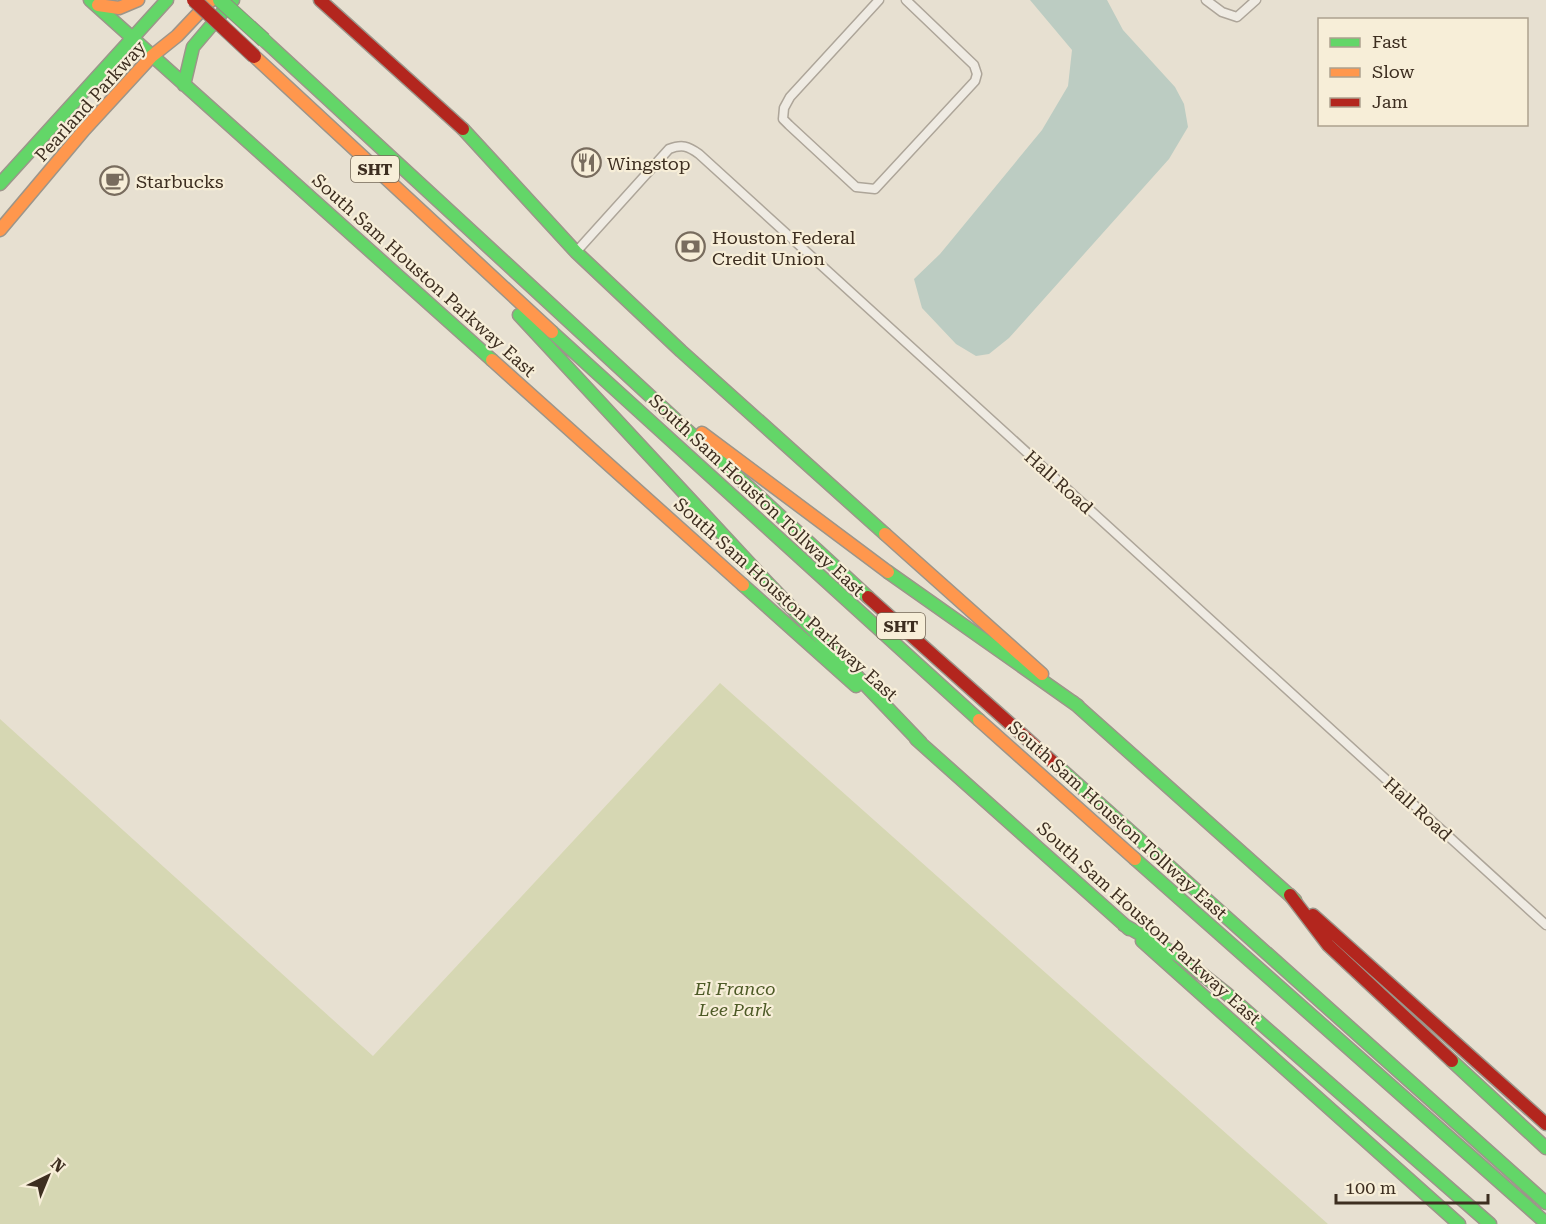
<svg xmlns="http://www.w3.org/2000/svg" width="1546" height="1224" viewBox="0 0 1546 1224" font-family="'Roboto Serif',serif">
<rect width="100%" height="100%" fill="#e7e0d1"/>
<path fill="#d6d7b3" d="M720,683L1328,1224H0V719L373,1056Z"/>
<path fill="#bcccc2" d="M1030,0H1107L1123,30L1175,87L1184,104L1188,127L1169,159L1009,338L989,354L976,356L956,344L922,308L914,279L940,254L1042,130L1068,86L1072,50Z"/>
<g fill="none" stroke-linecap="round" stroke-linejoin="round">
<defs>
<path id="street" d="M879,0L790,97L784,108L783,119L789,125L856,187L875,189L975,81L977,74L974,65L906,0
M1206,0L1222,12L1237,17L1256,0
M576,252L669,149C682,144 688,146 699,154L1546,925"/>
<path id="fast" d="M90,0L492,360
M264,40L868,597
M184,85L193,47L233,0
M463,129L576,252L681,351L885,534
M0,184L167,0
M519,315L765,580L921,743
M552,332L979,720
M888,572L1078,706
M743,585L856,686
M1073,702L1295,900
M916,739L1129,929
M1054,763L1546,1203
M1135,859L1546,1223
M1124,925L1179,956L1227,994L1490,1224
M1142,941L1459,1224
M1452,1061L1546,1148"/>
<path id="slow" d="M98,5L119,8L138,0
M254,56L552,332
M0,230L84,130L152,56L177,36L211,0
M492,360L743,585
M702,433L888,572
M885,534L1042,674
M979,720L1135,859"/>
<path id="jam" d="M320,0L463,129
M868,597L1054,763
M1290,895L1328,945L1452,1061
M1313,915L1546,1124"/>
</defs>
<use href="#street" stroke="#ada599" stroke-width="11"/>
<use href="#fast" stroke="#9c958a" stroke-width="15"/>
<use href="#slow" stroke="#9c958a" stroke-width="15"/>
<use href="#jam" stroke="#9c958a" stroke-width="15"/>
<use href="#street" stroke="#efebe3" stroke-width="8"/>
<use href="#fast" stroke="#63d668" stroke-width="12"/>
<use href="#slow" stroke="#ff974d" stroke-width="12"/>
<use href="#jam" stroke="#b3261e" stroke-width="12"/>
<defs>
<path id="fast-bridge" d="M220,0L264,40"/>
<path id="jam-bridge" d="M194,0L254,56"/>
</defs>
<use href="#fast-bridge" stroke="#928b80" stroke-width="16" stroke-linecap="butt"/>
<use href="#jam-bridge" stroke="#928b80" stroke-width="16" stroke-linecap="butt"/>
<use href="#fast-bridge" stroke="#63d668" stroke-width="14"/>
<use href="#jam-bridge" stroke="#b3261e" stroke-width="14"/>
</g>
<defs>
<symbol id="restaurant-ring" viewBox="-11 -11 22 22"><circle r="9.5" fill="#f7eed8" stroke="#786c5e" stroke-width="1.5"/><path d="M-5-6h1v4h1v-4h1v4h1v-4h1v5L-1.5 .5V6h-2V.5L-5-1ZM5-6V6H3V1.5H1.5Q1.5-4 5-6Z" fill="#786c5e"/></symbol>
<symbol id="cafe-ring" viewBox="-11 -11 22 22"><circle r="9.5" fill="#f7eed8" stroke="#786c5e" stroke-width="1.5"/><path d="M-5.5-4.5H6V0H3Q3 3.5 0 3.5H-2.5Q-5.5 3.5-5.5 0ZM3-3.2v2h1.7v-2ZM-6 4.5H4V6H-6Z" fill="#786c5e"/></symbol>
<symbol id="bank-ring" viewBox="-11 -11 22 22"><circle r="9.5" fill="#f7eed8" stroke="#786c5e" stroke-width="1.5"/><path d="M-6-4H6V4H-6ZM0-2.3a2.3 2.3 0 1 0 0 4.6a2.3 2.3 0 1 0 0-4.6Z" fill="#786c5e"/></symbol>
</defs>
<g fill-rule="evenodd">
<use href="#restaurant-ring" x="570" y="146" width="33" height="33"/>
<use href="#cafe-ring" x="98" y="164" width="33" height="33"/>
<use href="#bank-ring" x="674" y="230" width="33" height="33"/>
</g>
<g text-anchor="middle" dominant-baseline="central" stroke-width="4.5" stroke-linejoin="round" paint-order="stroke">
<g fill="#f7eed8" stroke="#756857" stroke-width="1.5">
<rect x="351" y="156" width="48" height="26" rx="4.5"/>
<rect x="877" y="613" width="48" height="26" rx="4.5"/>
</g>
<g font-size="16" font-weight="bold" fill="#3d2e20">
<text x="375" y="169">SHT</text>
<text x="901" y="626">SHT</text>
</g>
<g font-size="18" fill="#3d2e20" stroke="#f7eed8">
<text transform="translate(90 101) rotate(-48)">Pearland Parkway</text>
<text transform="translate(424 275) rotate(42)">South Sam Houston Parkway East</text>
<text transform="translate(1059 482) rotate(42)">Hall Road</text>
<text transform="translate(757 495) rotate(43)">South Sam Houston Tollway East</text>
<text transform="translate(786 599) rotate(42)">South Sam Houston Parkway East</text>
<text transform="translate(1418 809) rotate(42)">Hall Road</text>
<text transform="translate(1118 820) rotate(42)">South Sam Houston Tollway East</text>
<text transform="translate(1149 923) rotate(42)">South Sam Houston Parkway East</text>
</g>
<g font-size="18" fill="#3d2e20" stroke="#f7eed8" text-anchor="start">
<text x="607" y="163">Wingstop</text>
<text x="136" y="181">Starbucks</text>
<text x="712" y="237">Houston Federal<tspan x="712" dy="21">Credit Union</tspan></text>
</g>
<g font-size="18" font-style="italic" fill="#4d5a26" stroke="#f7eed8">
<text x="735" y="988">El Franco<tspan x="735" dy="21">Lee Park</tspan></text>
</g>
</g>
<rect x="1318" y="18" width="210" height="108" fill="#f7eed8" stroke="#ada18e" stroke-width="1.5"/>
<rect x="1330" y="38" width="30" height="9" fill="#63d668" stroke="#ada18e" stroke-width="1.5"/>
<text x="1372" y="48" font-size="18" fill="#3d2e20">Fast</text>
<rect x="1330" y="68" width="30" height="9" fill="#ff974d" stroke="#ada18e" stroke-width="1.5"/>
<text x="1372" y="78" font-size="18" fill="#3d2e20">Slow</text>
<rect x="1330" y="98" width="30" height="9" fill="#b3261e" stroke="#ada18e" stroke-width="1.5"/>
<text x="1372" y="108" font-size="18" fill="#3d2e20">Jam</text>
<g transform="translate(48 1176) rotate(43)" stroke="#f7eed8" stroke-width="4.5" paint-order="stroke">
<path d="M0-4.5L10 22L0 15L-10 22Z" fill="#3d2e20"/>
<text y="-9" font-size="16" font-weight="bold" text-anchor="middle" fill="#3d2e20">N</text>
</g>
<path d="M1336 1194v9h152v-9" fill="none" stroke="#3d2e20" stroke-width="3"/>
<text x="1345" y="1194" font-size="18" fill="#3d2e20" stroke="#f7eed8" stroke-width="4.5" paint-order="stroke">100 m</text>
</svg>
